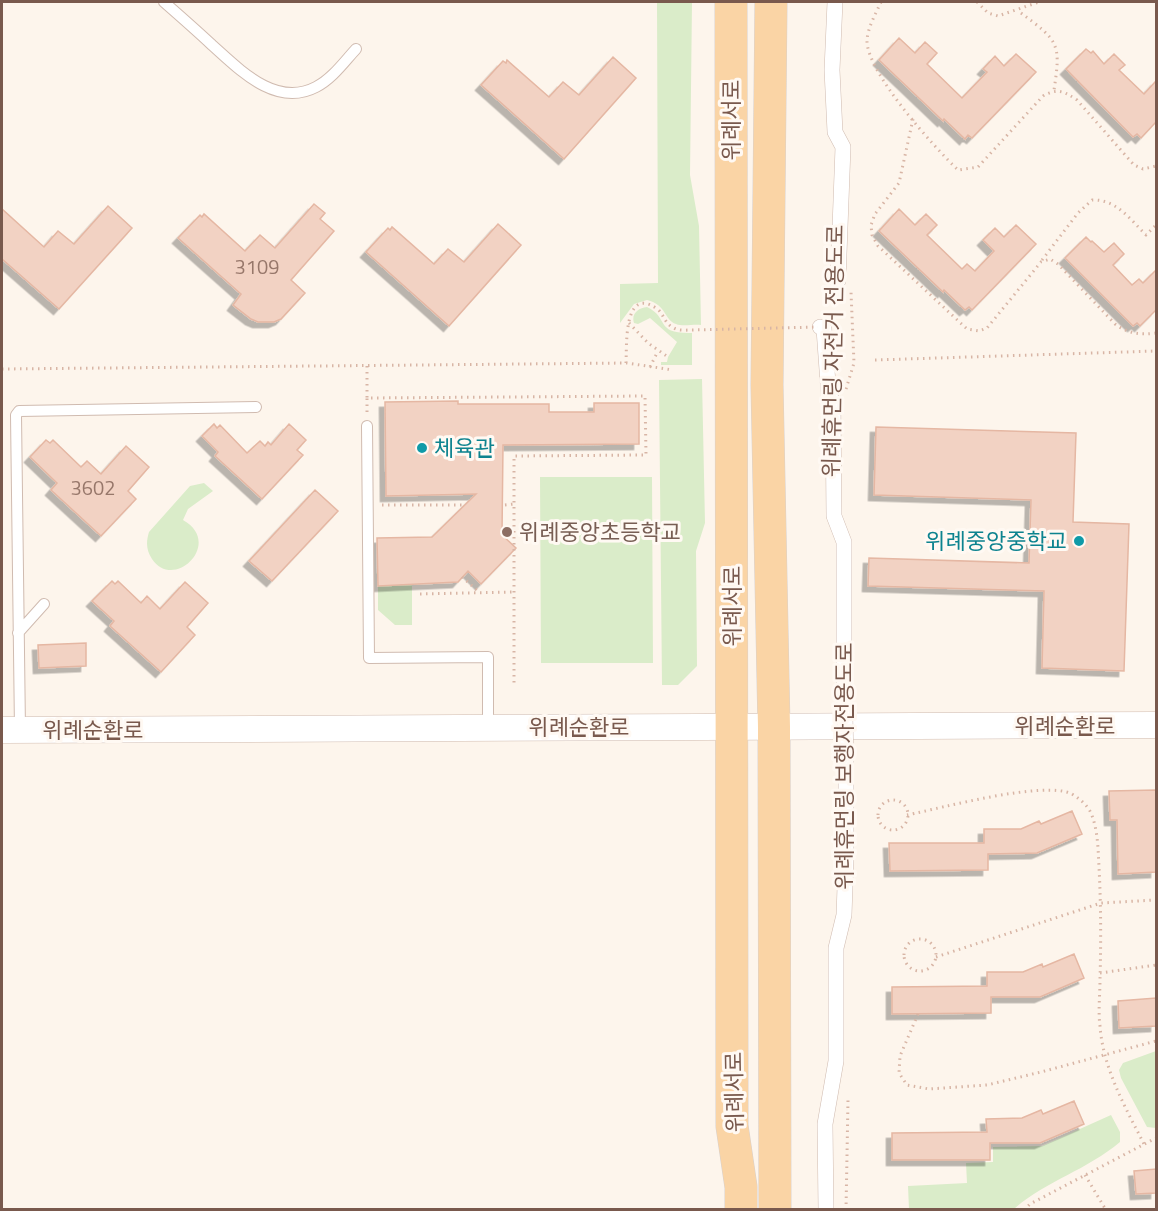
<svg xmlns="http://www.w3.org/2000/svg" width="1158" height="1211" viewBox="0 0 1158 1211" font-family="'Titillium Web','Noto Sans KR',sans-serif">
<defs>
<filter id="shadow"><feDropShadow dx="-5.5" dy="5.5" stdDeviation="0" flood-color="#0004"/></filter>
</defs>
<rect width="100%" height="100%" fill="#fdf5ec"/>
<path fill="#daecc9" d="M657,2H692L690,175L699,226L701,325C693,324 683,327 676,324C664,320 667,305 647,300L634,304L620,323V284L658,283Z
M647,307C670,318 654,334 692,333V365H661V362H667L668,357L677,342L650,318L638,324L634,323C631,314 638,308 647,307Z
M702,379L705,523L696,551L697,666L678,685H662L659,380Z
M540,477H652L653,663H541Z
M204,483L213,491L188,509L183,520C224,543 174,592 152,559C146,550 146,542 149,532L190,486Z
M412,584V625H395L378,610V586Z
M1156,1051V1128L1147,1127L1121,1078L1119,1070L1123,1063Z
M1111,1115L1120,1132V1142C1087,1170 1044,1182 1014,1209H909L908,1186L967,1183L966,1163L993,1162V1147L1042,1146Z"/>
<path fill="#f2d2c3" stroke="#e5b7a3" stroke-width="1.5" filter="url(#shadow)" d="M899,38L915,53L925,42L937,53L927,64L962,98L987,72L983,69L995,56L1004,66L1016,54L1036,72L972,138L968,135L965,139L944,119L943,121L879,60Z
M1086,49L1091,53L1093,51L1104,64L1114,54L1125,65L1119,70L1144,94L1156,81V122L1141,138L1137,134L1133,137L1066,69Z
M613,57L636,78L564,159L481,85L503,61L506,63L507,60L549,97L563,82L579,95Z
M314,204L325,213L320,219L334,231L291,280L305,293L281,319L274,322H258L251,319L233,305L241,294L178,238L200,215L202,217L204,214L245,251L260,235L275,248Z
M108,206L132,228L59,309L2,259V209L44,247L58,231L74,244Z
M899,209L915,225L926,214L937,225L927,235L962,269L967,264L975,271L994,251L983,240L995,228L1004,237L1016,225L1036,244L972,310L969,307L965,310L944,290L943,292L879,231Z
M498,224L521,245L449,326L366,252L388,228L390,230L392,227L434,264L448,249L464,262Z
M1086,237L1091,242L1092,241L1104,252L1114,243L1124,254L1113,265L1132,285L1139,279L1143,283L1156,270V310L1140,326L1137,323L1133,326L1065,258Z
M458,401V404H549V412H594V403H639V444L503,445L502,535L516,548L481,584L468,571L458,582L378,586L377,538L432,537L476,494L386,496L385,402Z
M214,424L217,428L220,425L247,453L260,441L265,446L268,442L271,445L289,424L306,440L297,450L303,455L262,499L215,456L218,452L202,436Z
M876,427L1076,433L1073,522L1129,524L1124,671L1042,668L1044,591L868,586L869,558L1029,563L1031,500L874,495Z
M46,440L50,443L53,440L81,467L87,461L101,474L126,446L149,467L128,491L136,499L101,536L51,490L57,483L30,457Z
M315,490L338,511L272,581L249,561Z
M112,581L115,584L118,581L141,603L147,596L160,609L185,582L208,603L187,627L195,635L161,672L110,626L114,621L92,601Z
M86,643V666L39,668L38,645Z
M1156,790V872L1118,874L1117,820H1110L1109,791Z
M1072,811L1082,834L1037,853L988,854V870L890,871L889,843H984V829H1021L1039,821L1041,824Z
M1074,954L1084,978L1040,997H991V1013L892,1014V987L987,986V972H1023L1042,964L1043,967Z
M1156,998V1026L1119,1028L1118,1001Z
M1074,1101L1084,1124L1040,1143H990V1160H892V1133L987,1132L986,1119L1022,1118L1041,1110L1043,1114Z
M1156,1169V1193L1136,1194L1134,1171Z"/>
<g fill="none" stroke-linecap="round" stroke-linejoin="round">
<defs>
<path id="service" d="M164,2C180,16 196,30 212,45C240,70 276,108 316,87C332,79 344,62 356,49
M367,426L369,658L488,657V728
M18,633L44,604
M20,730L16,415L19,411L256,407"/>
<path id="pedestrian" d="M835,2L832,70L835,132L843,147L838,281
M820,327L824,329L829,397L833,401L834,516L844,542V666
M826,1210L825,1124L836,1061V948L844,915L846,859V764"/>
<path id="tertiary" d="M2,730L1156,725"/>
<path id="primary" d="M731,2L732,1126L741,1187V1210
M771,2L767,385L774,727L775,1210"/>
</defs>
<use href="#service" stroke="#d0bbb0" stroke-width="12"/>
<use href="#pedestrian" stroke="#d0bbb0" stroke-width="16"/>
<use href="#tertiary" stroke="#d0bbb0" stroke-width="27"/>
<use href="#primary" stroke="#d9d1cd" stroke-width="33"/>
<path stroke="#d8b5a5" stroke-width="3" stroke-dasharray="1.5 4.5" stroke-linecap="butt" d="M881,2C876,13 868,27 867,40C866,72 935,148 958,170L978,167L1043,96C1057,88 1064,91 1077,100L1134,165L1143,169L1156,166
M977,2L988,13L998,16L1039,2
M1021,13C1059,41 1061,44 1054,90
M913,119L899,183L875,214L871,225L872,235L878,246L967,329L979,331L987,328L1041,262L1050,259L1058,264L1115,324C1129,334 1140,335 1156,333
M1042,260L1078,213L1092,200C1116,199 1130,219 1146,235L1156,225
M629,323L648,343L668,357
M875,360L1156,351
M626,363C627,347 623,286 656,308C664,313 664,324 674,328C679,331 686,330 692,330
M367,366V398
M650,367L658,351
M2,369L627,363L673,370
M846,389L854,363L851,292
M367,412V398L645,396L646,455L514,456V683
M382,505H465
M505,505L514,504
M462,577L479,592
M420,594L514,592
M878 815a15 15 0 1 1 30 0a15 15 0 1 1-30 0Z
M907,815C942,808 1044,780 1072,794C1080,799 1087,805 1091,813C1098,830 1098,849 1099,867C1101,905 1101,943 1100,980C1100,995 1098,1011 1100,1026C1103,1068 1125,1107 1144,1144
M904 955a16 16 0 1 1 32 0a16 16 0 1 1-32 0Z
M936,957L1101,903L1156,900
M1100,973L1156,965
M918,1014L900,1056L899,1073L907,1085L929,1089L987,1085L1041,1072L1156,1041
M1085,1175L1106,1210
M846,1210L848,1100
M1024,1210L1030,1204L1156,1138"/>
<use href="#service" stroke="#fff" stroke-width="10"/>
<use href="#pedestrian" stroke="#fff" stroke-width="15"/>
<use href="#tertiary" stroke="#fff" stroke-width="26"/>
<use href="#primary" stroke="#fad4a5" stroke-width="32"/>
<defs>
<path id="pedestrian-bridge" d="M844,666L846,764"/>
</defs>
<use href="#pedestrian-bridge" stroke="#d0bbb0" stroke-width="16" stroke-linecap="butt"/>
<path stroke="#d8b5a5" stroke-width="3" stroke-dasharray="1.5 4.5" stroke-linecap="butt" d="M692,330L818,327"/>
<use href="#pedestrian-bridge" stroke="#fff" stroke-width="15"/>
</g>
<g fill="#0f9aa8" stroke="#fff9f3" stroke-width="2">
<circle cx="422" cy="448" r="6"/>
<circle cx="1079" cy="541" r="6"/>
</g>
<circle fill="#8d6e63" stroke="#fff9f3" stroke-width="2" cx="507" cy="532" r="6"/>
<g text-anchor="middle" dominant-baseline="central" stroke-width="6" stroke-linejoin="round" paint-order="stroke">
<g font-size="20" fill="#97776a">
<text x="257" y="266">3109</text>
<text x="93" y="487">3602</text>
</g>
<g font-size="22" fill="#79594d" stroke="#fff9f3">
<text transform="translate(731 120) rotate(-90)">위례서로</text>
<text transform="translate(833 351) rotate(-89)">위례휴먼링 자전거 전용도로</text>
<text transform="translate(732 606) rotate(-90)">위례서로</text>
<text x="1065" y="726">위례순환로</text>
<text x="579" y="727">위례순환로</text>
<text x="93" y="730">위례순환로</text>
<text transform="translate(844 766) rotate(-90)">위례휴먼링 보행자전용도로</text>
<text transform="translate(734 1092) rotate(-91)">위례서로</text>
</g>
<g font-size="22" fill="#0d838f" stroke="#fff9f3" text-anchor="start">
<text x="434" y="448">체육관</text>
<text x="1067" y="541" text-anchor="end">위례중앙중학교</text>
</g>
<g font-size="22" fill="#785e54" stroke="#fff9f3" text-anchor="start">
<text x="519" y="532">위례중앙초등학교</text>
</g>
</g>
<rect width="1158" height="1211" fill="none" stroke="#79594d" stroke-width="6"/>
</svg>
